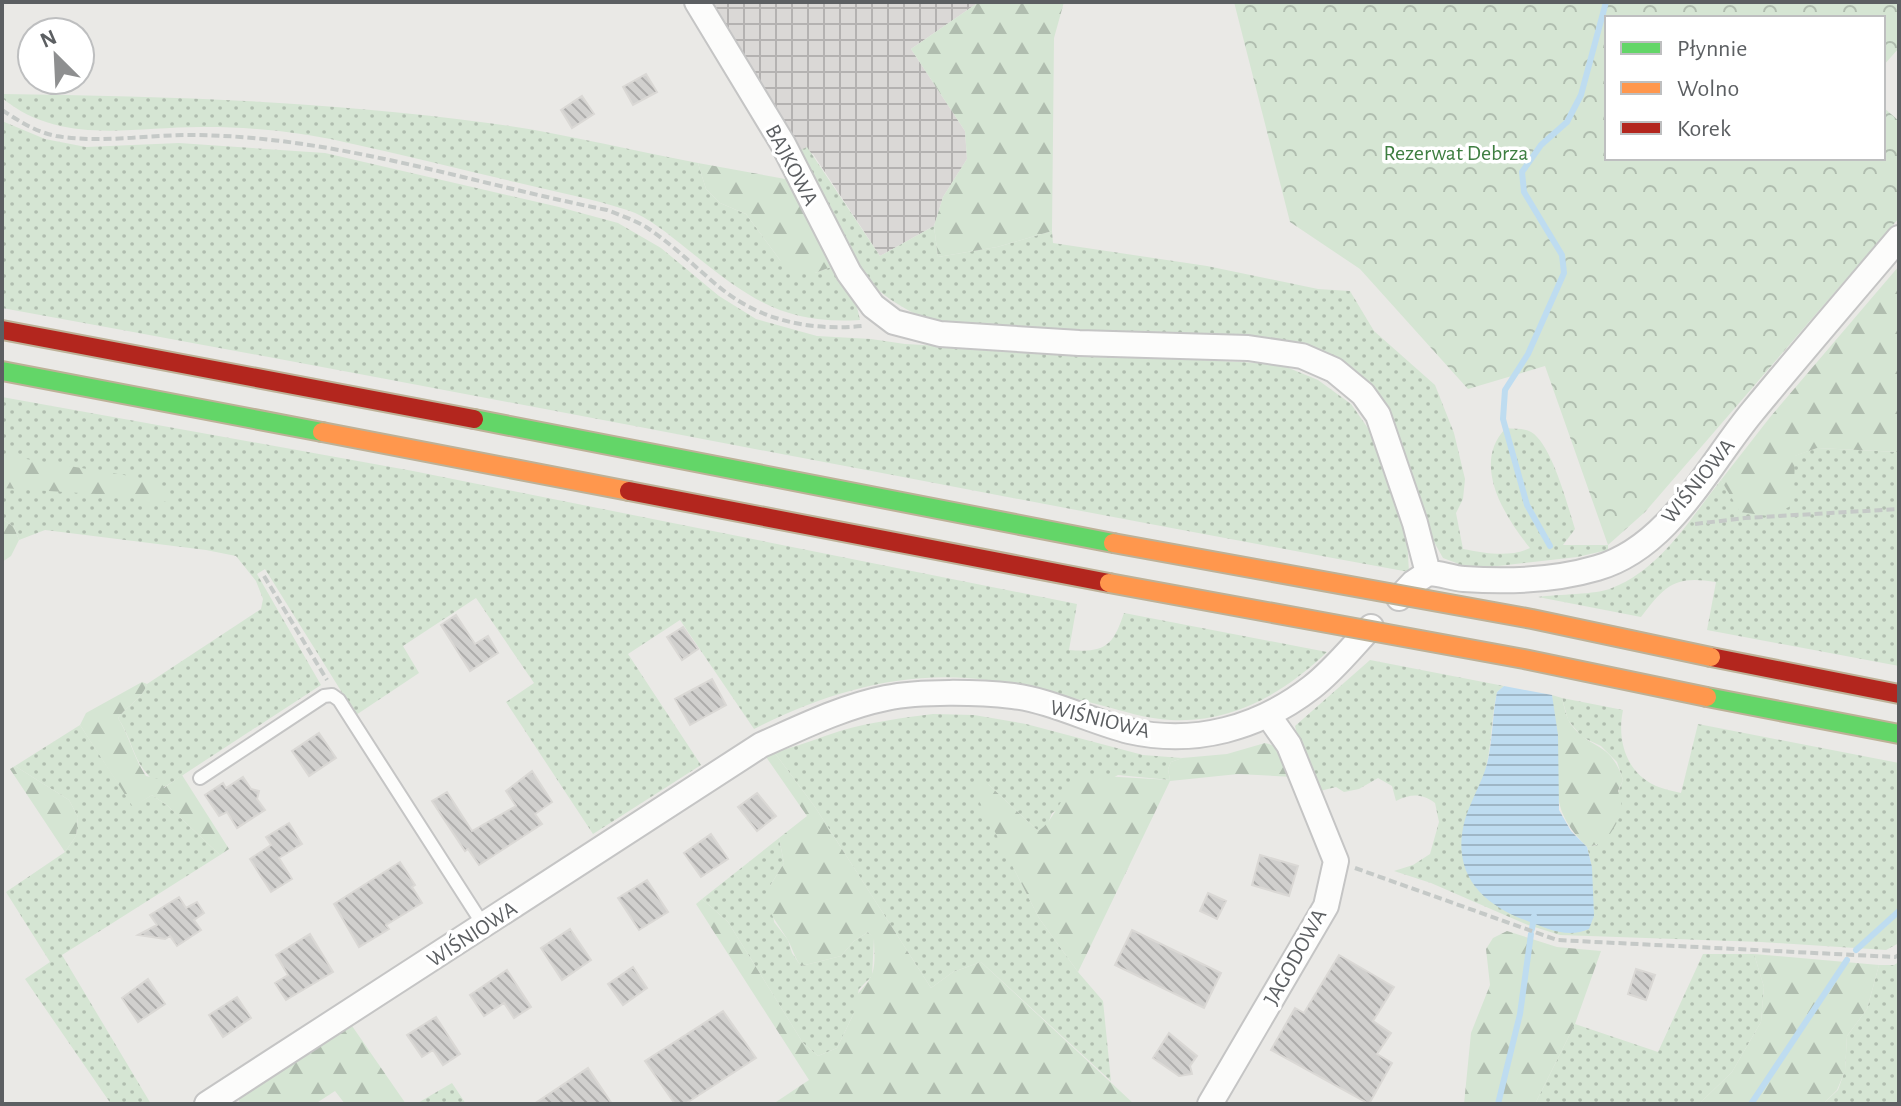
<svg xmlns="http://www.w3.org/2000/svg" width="1901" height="1106" viewBox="0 0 1901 1106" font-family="'Alegreya Sans',sans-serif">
<defs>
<pattern id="industrial-grid" width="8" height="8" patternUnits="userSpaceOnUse" patternTransform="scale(2)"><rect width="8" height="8" fill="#dad8d6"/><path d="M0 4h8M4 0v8" fill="none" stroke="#b4b2b1"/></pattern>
<pattern id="grass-dots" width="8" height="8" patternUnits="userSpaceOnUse" patternTransform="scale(2)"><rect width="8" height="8" fill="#d5e5d3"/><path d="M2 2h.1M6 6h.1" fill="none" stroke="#b0bdaf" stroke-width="1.8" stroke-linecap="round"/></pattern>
<pattern id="forest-firs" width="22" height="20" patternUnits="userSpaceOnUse" patternTransform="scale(2)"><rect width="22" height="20" fill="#d5e5d3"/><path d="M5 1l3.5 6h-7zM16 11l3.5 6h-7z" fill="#b0bdaf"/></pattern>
<pattern id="park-crowns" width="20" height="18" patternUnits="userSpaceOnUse" patternTransform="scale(2)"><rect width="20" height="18" fill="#d5e5d3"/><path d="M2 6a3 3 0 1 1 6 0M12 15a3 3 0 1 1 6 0" fill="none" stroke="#b0bdaf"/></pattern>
<pattern id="water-rules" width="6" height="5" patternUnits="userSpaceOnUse" patternTransform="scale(2)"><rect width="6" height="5" fill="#bedcf0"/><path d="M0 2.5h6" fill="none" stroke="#9eb6c6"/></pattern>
<pattern id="building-back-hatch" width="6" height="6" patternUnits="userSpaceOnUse" patternTransform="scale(2)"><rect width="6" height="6" fill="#d1d0ce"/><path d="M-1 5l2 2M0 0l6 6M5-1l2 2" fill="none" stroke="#adacab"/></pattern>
</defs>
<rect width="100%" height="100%" fill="#eae9e6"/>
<path fill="url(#industrial-grid)" d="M719,2H979L911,49L965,131L967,159L943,197L934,226L880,256L813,154L796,152L709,8Z"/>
<path fill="url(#grass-dots)" d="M2,94C164,96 327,101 488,123C558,132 628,150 698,163L706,189L720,203L746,214L780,260L815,273L831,267L857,307L860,320C781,325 746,296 687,249C669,235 649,217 627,210C590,198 552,191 515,182C458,169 401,154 344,142C300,132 251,127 206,127C134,126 62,147 2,98Z
M2,121L45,139L86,147L179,143L325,153L559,207L618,223L661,248L719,296L756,319L817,336L871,339L905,344L1279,364L1318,380L1351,404L1372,434L1407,538L1409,572C940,486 472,393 2,308Z
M807,147L880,256L934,226L938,257L997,247L1052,231L1053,243L1207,266L1318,289L1350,291L1374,331L1435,385L1454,433L1465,479L1463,499L1456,513L1463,549C1484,553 1510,558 1530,548C1504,516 1471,463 1506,428C1514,429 1525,428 1531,432C1552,444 1568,507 1575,529L1563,545H1608V550L1577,557L1472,569L1443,558L1434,542L1402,444L1379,400L1332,358L934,323C913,313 892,303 875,287C846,261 816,189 796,152Z
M2,397L413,471L1077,604L1069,650C1105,653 1113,646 1124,613L1327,652C1284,693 1233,723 1171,720C1147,719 1123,711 1100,705C1063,695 1025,685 987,680C905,669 827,692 754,729L680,620L628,654L701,765L593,834L506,702L534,683L476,598L403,646L419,673L356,715L265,569L257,574L321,685L163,788C131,765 137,748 118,718C127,706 143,698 147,684L261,609L263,599L256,581L236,556L206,550L45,530L19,540L14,527L2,519Z
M1817,448L1899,452V666L1707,630L1716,582C1675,575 1665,585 1641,617L1538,597C1557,594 1596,595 1612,588C1661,569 1689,520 1721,480L1728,491L1793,469L1794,456Z
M1370,660L1504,686L1497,692C1491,719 1492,745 1485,772L1592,867L1587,847L1597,845L1623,780L1617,762L1601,746L1582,737L1568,720L1562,698L1623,710C1617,739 1625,772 1656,786C1663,789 1673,791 1681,793L1698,724L1899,763V943L1886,950L1761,942L1560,935L1528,925L1431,883L1394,871L1413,865L1430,854L1439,822L1435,803C1421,793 1411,794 1396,801L1392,786L1378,778L1359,789L1344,792L1336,787L1320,791L1298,739L1295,726Z
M933,714L974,715L1026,724L1143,755L1182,758L1171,762L1168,769L1170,780L1118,775L1052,813L1047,826L1038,831L988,784L1014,869L1039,918L1078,972L1103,1001L1111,1081L981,962L953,972L931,988L815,807L774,752C797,747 818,738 840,731C871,722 901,718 933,714Z
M80,725L133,806L152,795L168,806L220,855L62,955L151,1104H111L25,979L50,962L6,892L65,852L76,836L78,817L69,800L15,766Z
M779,838L784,863L770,886L774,922L788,940L792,953L801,966L841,956L854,941L868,932L874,938L872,976L859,989L854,1013L837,1048L818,1056L803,1043L728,922L702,899Z
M1703,954H1754L1764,987L1761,1022L1732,1072L1699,1104H1535L1575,1024L1658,1052Z
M1899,962V1104H1823L1838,1090L1845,1070L1847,1036L1867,1009L1879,965H1894Z
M452,1083L466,1104H416Z"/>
<path fill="url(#forest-firs)" d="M979,2H1064L1054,38L1052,231L997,247L938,257L934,226L943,197L967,159L965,131L911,49Z
M698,163L796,181L832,258L831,267L815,273H797L780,260L746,214L720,203L706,189Z
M1899,266V452L1817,448L1795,456L1794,486L1789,507L1768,516L1740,512L1721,480L1771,416Z
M2,455L136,477L165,488L169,500L155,505L127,496L2,488Z
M2,519L14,527L19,540L11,556L2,562Z
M142,682L147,684C143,698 127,706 118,718C130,737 133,757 146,776L159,779L164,788L182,775L229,849L220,855L168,806L152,795L133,807L80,725L86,713Z
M1552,695L1562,698C1564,706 1566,716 1570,723C1589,751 1610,739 1623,780L1618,791L1623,810C1614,828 1609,844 1587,847C1549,809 1558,789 1558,740C1557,725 1552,711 1552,695Z
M1265,743C1282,746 1287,762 1293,777L1238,774L1170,781L1078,972L1039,918L974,791L979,782L988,784L1038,831C1055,822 1062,789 1085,775L1170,780L1168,769L1171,762L1182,758L1227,754Z
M774,752L815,807L931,988L953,972L981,962L1134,1104H773L809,1080L696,904L702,899L728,922L803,1043L818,1056L837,1048L854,1013L852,1002C857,993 869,983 872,974C876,964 874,949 874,939L868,932L854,941L841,956L801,966C794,957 792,946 786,937C778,925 771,915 765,902L770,886L784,863L779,838L807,816L764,754Z
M15,766L69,800L78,817L76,836L65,852L10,769Z
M1507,931L1557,947L1601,951L1575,1024L1535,1104H1464L1471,1033L1490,985L1486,949L1493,938Z
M1754,954L1879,965L1867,1009L1847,1036L1845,1071L1837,1090L1823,1104H1699L1732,1072L1761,1022L1764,987Z
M350,1023L406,1104H345L335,1091L315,1104H240L238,1097Z"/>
<path fill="url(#park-crowns)" d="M1234,2H1899V48L1883,66V18H1607V158H1883V107L1899,121V218L1645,512L1608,545L1545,366L1468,389L1360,269L1290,222Z"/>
<path fill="url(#water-rules)" d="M1504,686L1552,695L1558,735L1559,810L1571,831L1587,847L1592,867L1594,916L1589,929C1567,939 1546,928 1525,920C1483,904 1454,876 1463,828C1467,806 1481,786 1487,764C1493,740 1492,716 1497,692Z"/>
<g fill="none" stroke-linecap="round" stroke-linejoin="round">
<path stroke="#bedcf0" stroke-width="6" d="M1550,546L1527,505L1503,419L1505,390L1528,354L1564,273L1562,255L1524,192L1522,172L1541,145L1567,122L1581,95L1606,2
M1532,929L1534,916
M1856,950L1899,911
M1498,1104L1520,1014L1531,934
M1751,1104L1847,960"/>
</g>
<path fill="url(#building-back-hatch)" stroke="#dad8d5" stroke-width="2" d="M646,74L657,92L633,105L623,87Z
M582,96L594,114L572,128L561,110Z
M456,615L475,644L488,636L498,653L470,671L441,625Z
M683,627L698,649L682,660L667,637Z
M712,679L726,705L690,725L675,699Z
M319,733L336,758L309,776L292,751Z
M532,771L552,802L535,814L542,824L479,865L468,849L465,851L432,801L447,792L472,831L516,806L506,791Z
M243,777L251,789L259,791L257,799L265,810L237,828L227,812L219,816L205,795L223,783L226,788Z
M757,793L776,816L757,831L738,807Z
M289,823L302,844L279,858L292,879L271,892L250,859L271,845L266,837Z
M711,834L728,859L701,877L684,853Z
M1260,855L1298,866L1289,896L1252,885Z
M400,862L415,885L412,887L422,903L386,925L389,929L359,947L334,904Z
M647,880L668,912L639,930L618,898Z
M1208,893L1226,901L1217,919L1200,911Z
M179,897L186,908L197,902L204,913L194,920L201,930L177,946L170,936L165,939L138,935L157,925L150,915Z
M570,929L591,960L562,980L541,948Z
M1132,930L1221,973L1204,1008L1115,965Z
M310,934L333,972L286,1000L275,983L288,975L276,955Z
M1339,955L1394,987L1373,1021L1391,1033L1377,1054L1392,1063L1369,1104L1271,1050L1295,1008L1304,1013Z
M633,967L647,988L623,1005L608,984Z
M1636,969L1655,975L1646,1000L1628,994Z
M507,970L531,1007L514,1018L504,1003L484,1016L470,995Z
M148,979L165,1004L138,1022L122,998Z
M237,997L251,1018L223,1037L209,1015Z
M723,1011L756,1058L685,1104H675L645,1061Z
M436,1017L460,1054L443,1065L433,1050L422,1057L407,1035Z
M1169,1033L1197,1056L1190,1066L1192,1074L1179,1076L1153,1058Z
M588,1068L612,1104H534Z"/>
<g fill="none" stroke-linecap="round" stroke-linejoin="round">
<defs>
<path id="lane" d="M200,778L324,696L332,695L339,700L484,926"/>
<path id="street" d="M697,2L783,144L849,273L873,306L894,322L940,334L1079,343L1248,348L1302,356L1334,370L1363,394L1378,415L1415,523L1428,573
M1399,598L1413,583L1428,573C1440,573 1451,578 1464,579C1506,582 1556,580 1597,568C1670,547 1708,465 1753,411C1801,353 1850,296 1899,238
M207,1104L761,745C802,727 842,707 886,698C920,691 978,692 1013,696C1049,700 1093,722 1129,731C1195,746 1259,728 1312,687C1334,670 1352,647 1371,627
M1210,1104L1326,906L1336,861L1289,745L1268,715"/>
<path id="fast" d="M2,371L322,432
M474,419L1113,543
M1707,697L1899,734"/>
<path id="slow" d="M322,432L629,491"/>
<path id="jam" d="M2,330L474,419
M629,491L1109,583
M1711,657L1899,694"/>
</defs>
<use href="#lane" stroke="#c5c5c5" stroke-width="16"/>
<use href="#street" stroke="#c5c5c5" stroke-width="28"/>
<use href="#fast" stroke="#bdb197" stroke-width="22"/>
<use href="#slow" stroke="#bdb197" stroke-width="22"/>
<use href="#jam" stroke="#bdb197" stroke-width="22"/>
<path stroke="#c5c9c7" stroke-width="4" stroke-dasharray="8 4" stroke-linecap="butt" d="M2,110C19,121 36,132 56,136C97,143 142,136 184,135C328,134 466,182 607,210C620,215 634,220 646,227C672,244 694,266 718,286C760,321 810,331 862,326
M1695,524L1745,518L1899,509
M264,576L327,680
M1355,868L1557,940L1895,957L1899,955"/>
<use href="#lane" stroke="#fcfcfb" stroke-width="12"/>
<use href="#street" stroke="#fcfcfb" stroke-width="24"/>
<use href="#fast" stroke="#63d668" stroke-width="18"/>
<use href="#slow" stroke="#ff974d" stroke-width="18"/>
<use href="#jam" stroke="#b3261e" stroke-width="18"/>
<defs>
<path id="slow-bridge" d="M1113,543L1532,619L1711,657
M1109,583L1524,659L1707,697"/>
</defs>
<use href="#slow-bridge" stroke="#bdb197" stroke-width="22" stroke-linecap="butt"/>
<use href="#slow-bridge" stroke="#ff974d" stroke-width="18"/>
</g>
<g text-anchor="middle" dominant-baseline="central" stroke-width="7" stroke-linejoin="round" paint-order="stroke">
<g font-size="22" fill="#3e7e41" stroke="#fff">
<text x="1456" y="153">Rezerwat Debrza</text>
</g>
<g font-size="22" fill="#5c5f62" stroke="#fff">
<text transform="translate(792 165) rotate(62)">BAJKOWA</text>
<text transform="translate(1698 481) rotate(-51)">WIŚNIOWA</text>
<text transform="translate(1100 719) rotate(14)">WIŚNIOWA</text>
<text transform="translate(472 934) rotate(-33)">WIŚNIOWA</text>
<text transform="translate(1295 957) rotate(-61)">JAGODOWA</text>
</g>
</g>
<rect width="1901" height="1106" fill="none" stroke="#5c5f62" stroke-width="8"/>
<rect x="1605" y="16" width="280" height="144" fill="#ffffff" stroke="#bebfc0" stroke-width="2"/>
<rect x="1621" y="42" width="40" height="12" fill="#63d668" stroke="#bebfc0" stroke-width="2"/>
<text x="1677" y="56" font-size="24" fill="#5c5f62">Płynnie</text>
<rect x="1621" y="82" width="40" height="12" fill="#ff974d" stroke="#bebfc0" stroke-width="2"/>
<text x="1677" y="96" font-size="24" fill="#5c5f62">Wolno</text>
<rect x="1621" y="122" width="40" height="12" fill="#b3261e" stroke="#bebfc0" stroke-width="2"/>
<text x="1677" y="136" font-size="24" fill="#5c5f62">Korek</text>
<g transform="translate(56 56) rotate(336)"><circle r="38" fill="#ffffff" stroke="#bebfc0" stroke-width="2"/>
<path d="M0-6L14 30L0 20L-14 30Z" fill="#8e8f90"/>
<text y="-12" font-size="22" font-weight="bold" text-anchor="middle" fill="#5c5f62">N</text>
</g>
</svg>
